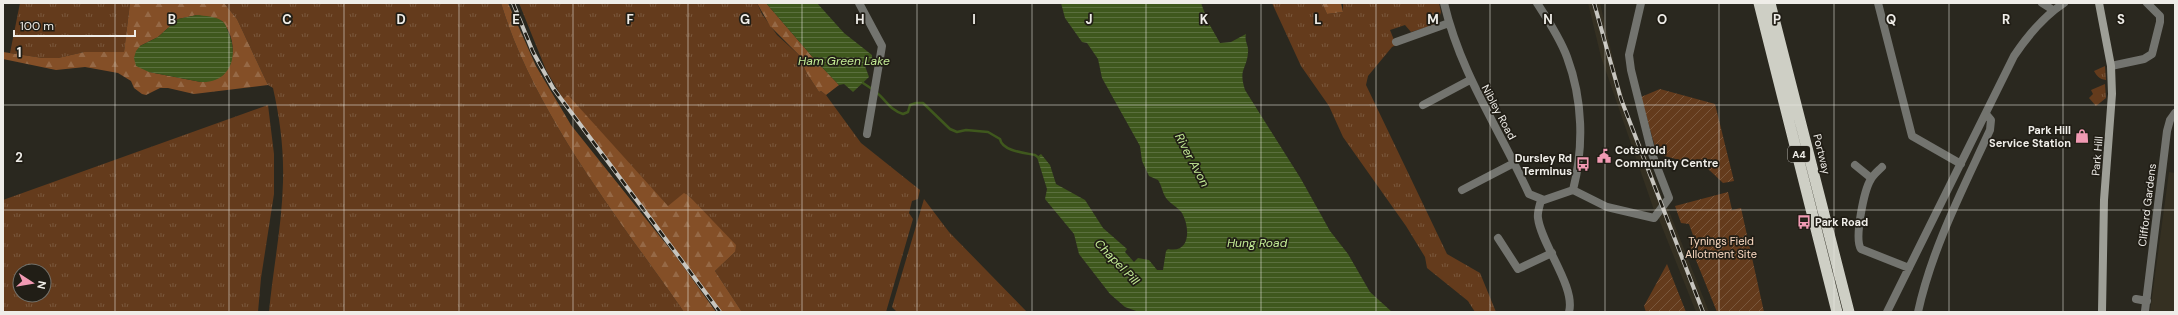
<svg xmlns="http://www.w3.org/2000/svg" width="2178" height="315" viewBox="0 0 2178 315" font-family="'DM Sans',sans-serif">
<defs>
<pattern id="grass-tufts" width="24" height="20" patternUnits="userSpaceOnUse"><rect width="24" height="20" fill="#643b1c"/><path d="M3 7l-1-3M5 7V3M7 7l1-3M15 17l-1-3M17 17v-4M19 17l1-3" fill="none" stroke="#7a583d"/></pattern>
<pattern id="forest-firs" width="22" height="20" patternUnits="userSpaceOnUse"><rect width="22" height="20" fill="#844f27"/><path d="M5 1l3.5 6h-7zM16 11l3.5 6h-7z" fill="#966946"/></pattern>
<pattern id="garden-furrows" width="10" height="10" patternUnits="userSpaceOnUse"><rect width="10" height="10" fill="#643b1c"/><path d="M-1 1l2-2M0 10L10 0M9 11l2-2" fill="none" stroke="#7a583d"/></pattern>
<pattern id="water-rules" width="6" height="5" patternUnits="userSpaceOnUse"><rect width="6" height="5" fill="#3f581d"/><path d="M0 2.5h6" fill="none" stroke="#5b703e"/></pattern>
</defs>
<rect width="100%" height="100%" fill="#2a281f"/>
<path fill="#353022" d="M1588,3H1600L1617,76L1632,127L1644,149L1663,200L1655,213L1601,57Z
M2169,172L2175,173V312H2150Z
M1667,206L1709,312H1696L1658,217Z"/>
<path fill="url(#grass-tufts)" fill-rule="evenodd" d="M20,3H130L124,52H84L58,58H43L10,53Z
M224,3H501C534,113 619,219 684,312H269C273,269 282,225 283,182C284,150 280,119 273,88L268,85L237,19Z
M519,3H757L762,14L777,35L799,55L806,72L819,92L821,91L826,95L861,143L920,190L918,199L912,201L909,213L913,219L886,312H742L715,271L735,252L689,196L684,194L668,207L568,96L563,99L546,70Z
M1272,3H1322L1327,14L1343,12V4L1346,3H1439L1441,12L1437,24L1411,32L1405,25L1390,30L1396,45L1392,47L1368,76L1366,85L1447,254L1480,273L1496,312H1475L1468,301L1427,268L1425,257L1406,226L1343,137L1329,106L1301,66Z
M2105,66L2106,80C2099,79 2097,76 2094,71Z
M2105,84L2106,98L2096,106L2089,98L2093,94L2091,90Z
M268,105L274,154V194L261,278L258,312H3V200ZM20,271H44V295H20Z
M924,199L949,232L1027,312H897L892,307Z"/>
<path fill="url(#forest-firs)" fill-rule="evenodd" d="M130,3H224L237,19L268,85L194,94L168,88H160L146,95L142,94L134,88L131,81L118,73L85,67L56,70L3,59V52L43,58H58L84,52H124ZM197,15L222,21C236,38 236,59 223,75L201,82L149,72L140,46L158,37L178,19Z
M501,3H508L536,66L571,125L678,259L716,312H684C619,219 534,113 501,3Z
M757,3H766L816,61L839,85L826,95L821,91L819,92L806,72L799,55L770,26Z
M1322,3H1341L1343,12L1327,14Z
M568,95L668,206L684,193L689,196L736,245L735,252L715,271L742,312H722L563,99Z"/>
<path fill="url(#garden-furrows)" d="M1660,89L1715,104L1734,181L1723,183L1706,167L1657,154L1641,97Z
M1728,192L1732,210L1741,208L1764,312H1717L1689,243L1694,238L1689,224L1681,223L1675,206Z
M1667,264L1686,312H1646L1644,306Z"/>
<path fill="url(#water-rules)" d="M766,3H817L844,33L872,55V59L865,66L869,77L853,92L844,84L839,85L816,61Z
M1061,3H1201L1208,22L1220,43L1231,42L1246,34C1244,42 1249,45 1248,52C1247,70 1238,68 1245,90L1301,179L1330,231L1348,254L1370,292L1392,312H1139L1125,307L1110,294L1079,254L1074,234L1045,199L1047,189L1037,157L1041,154L1050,165L1056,184L1085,200L1103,228L1127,249L1125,252L1134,262L1138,258L1149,260L1157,270H1163L1166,251L1168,249C1191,254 1190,227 1182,213C1178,207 1170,204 1166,198C1162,192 1162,186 1158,180L1149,176L1142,161L1140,146L1102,78L1098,59L1087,43L1082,42L1065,18Z
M197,15C205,16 215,16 222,21C226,24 227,29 229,34C239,58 229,83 201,82L149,72L136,66L134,58L136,51L140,46L158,37L178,19Z"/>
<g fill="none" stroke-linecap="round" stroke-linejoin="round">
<path stroke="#3f581d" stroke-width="2.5" d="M863,83L872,89
M876,92C886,100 890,110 903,114L908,112L910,105L916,103H923L950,129L957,132L966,130L988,132L1000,139C1002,151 1025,153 1035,155L1039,158"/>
<path stroke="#73746f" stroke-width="8" d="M859,3L882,46L867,134
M1444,3C1461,75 1499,128 1529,194L1544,200L1573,190L1607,207L1654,218L1669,198L1652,154L1631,70L1629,55L1641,3
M1537,3C1548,20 1560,38 1567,57C1583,100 1584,147 1573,190
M1878,3L1912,136L1961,164
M2042,3L2053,10
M1396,42L1449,23
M2111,66L2144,59L2152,54L2160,22V16L2147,3
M1423,105L1470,80
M1855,165L1871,178
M1882,167C1878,171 1874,174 1871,179C1864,190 1854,239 1861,249L1909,268
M1462,190L1514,163
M1541,200C1540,205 1537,212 1538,218C1541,244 1576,287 1569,312
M1498,238L1518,269L1552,253
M2136,299L2147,301
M2145,311L2167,131L2170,120L2175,113
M1887,312L2014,56C2028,35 2043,17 2064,3
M1918,312C1932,248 1963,189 1990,130L1991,120L1986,114"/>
<path stroke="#9e9f97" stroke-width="8" d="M2099,3L2111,66L2112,94L2104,200L2102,312"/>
<path stroke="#cecfc5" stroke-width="11" d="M1759,3L1837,312
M1770,3L1849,312"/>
<defs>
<path id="rail" d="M513,3L533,52L553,88L720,312
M1594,3L1621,99L1703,312"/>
</defs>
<use href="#rail" stroke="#c7c5bf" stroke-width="4"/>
<use href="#rail" stroke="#211e16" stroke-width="2.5" stroke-dasharray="8" stroke-linecap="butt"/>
</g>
<path fill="none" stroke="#efede8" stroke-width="1" stroke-opacity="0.55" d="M115,3V312M229,3V312M344,3V312M459,3V312M573,3V312M688,3V312M802,3V312M917,3V312M1032,3V312M1146,3V312M1261,3V312M1376,3V312M1490,3V312M1605,3V312M1719,3V312M1834,3V312M1949,3V312M2063,3V312M3,105H2175M3,210H2175"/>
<defs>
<symbol id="shop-bare" viewBox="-9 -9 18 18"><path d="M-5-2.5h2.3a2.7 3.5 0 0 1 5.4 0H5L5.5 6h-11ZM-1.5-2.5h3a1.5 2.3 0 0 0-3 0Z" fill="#f19ab3" stroke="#211e16" stroke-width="2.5" paint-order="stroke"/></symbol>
<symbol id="civic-bare" viewBox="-9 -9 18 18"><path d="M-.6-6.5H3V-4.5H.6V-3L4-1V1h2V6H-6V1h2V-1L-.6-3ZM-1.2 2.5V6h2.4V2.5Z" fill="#f19ab3" stroke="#211e16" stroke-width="2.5" paint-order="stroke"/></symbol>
<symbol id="bus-bare" viewBox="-9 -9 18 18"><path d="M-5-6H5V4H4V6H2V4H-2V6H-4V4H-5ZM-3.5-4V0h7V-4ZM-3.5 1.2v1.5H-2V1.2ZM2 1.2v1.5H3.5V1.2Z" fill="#f19ab3" stroke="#211e16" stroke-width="2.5" paint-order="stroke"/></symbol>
</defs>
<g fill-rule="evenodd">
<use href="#shop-bare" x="2072" y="126" width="20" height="20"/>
<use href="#civic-bare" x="1594" y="146" width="20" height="20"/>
<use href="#bus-bare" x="1573" y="154" width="20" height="20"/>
<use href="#bus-bare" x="1794" y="212" width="20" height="20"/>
</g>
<g text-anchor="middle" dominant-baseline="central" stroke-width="3.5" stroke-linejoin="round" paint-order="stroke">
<rect fill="#211e16" stroke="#b1afa9" stroke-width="1" x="1788" y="146" width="22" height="16" rx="3"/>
<g font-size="10" font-weight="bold" fill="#efede8">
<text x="1799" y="154">A4</text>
</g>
<g font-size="11" fill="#efede8" stroke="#211e16">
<text transform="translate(1499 112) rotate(62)">Nibley Road</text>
<text transform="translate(1822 154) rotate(76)">Portway</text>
<text transform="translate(2097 156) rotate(-85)">Park Hill</text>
<text transform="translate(2147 205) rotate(-83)">Clifford Gardens</text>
</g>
<g font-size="11" font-weight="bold" fill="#efede8" stroke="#211e16" text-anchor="end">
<text x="2071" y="130">Park Hill<tspan x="2071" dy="13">Service Station</tspan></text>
<text x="1615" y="150" text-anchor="start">Cotswold<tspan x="1615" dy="13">Community Centre</tspan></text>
<text x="1572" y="158">Dursley Rd<tspan x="1572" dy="13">Terminus</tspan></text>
<text x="1815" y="222" text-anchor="start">Park Road</text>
</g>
<g font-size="11" fill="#f9d8c1" stroke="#211e16">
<text x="1721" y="241">Tynings Field<tspan x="1721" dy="13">Allotment Site</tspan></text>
</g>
<g font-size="12" font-style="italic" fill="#c3eb95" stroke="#211e16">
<text x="844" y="61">Ham Green Lake</text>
<text transform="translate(1192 160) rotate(62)">River Avon</text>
<text x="1257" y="243">Hung Road</text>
<text transform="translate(1117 262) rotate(46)">Chapel Pill</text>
</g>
</g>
<g font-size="13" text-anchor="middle" font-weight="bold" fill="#efede8" stroke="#211e16" stroke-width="3.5" stroke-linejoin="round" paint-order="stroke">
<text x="172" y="24">B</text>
<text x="287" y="24">C</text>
<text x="401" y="24">D</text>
<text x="516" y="24">E</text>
<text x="630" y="24">F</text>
<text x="745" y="24">G</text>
<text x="860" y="24">H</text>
<text x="974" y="24">I</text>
<text x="1089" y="24">J</text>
<text x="1204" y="24">K</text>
<text x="1318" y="24">L</text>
<text x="1433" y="24">M</text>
<text x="1548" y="24">N</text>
<text x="1662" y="24">O</text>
<text x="1777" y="24">P</text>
<text x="1891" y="24">Q</text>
<text x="2006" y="24">R</text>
<text x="2121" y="24">S</text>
<text x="19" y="57">1</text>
<text x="19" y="162">2</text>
</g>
<rect width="2178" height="315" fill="none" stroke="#efede8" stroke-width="8"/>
<g transform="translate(32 283) rotate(102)"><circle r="19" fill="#211e16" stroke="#73716a"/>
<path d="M0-3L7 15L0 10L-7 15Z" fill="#f19ab3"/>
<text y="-6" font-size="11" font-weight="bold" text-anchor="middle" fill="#efede8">N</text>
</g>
<path d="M14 30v6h121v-6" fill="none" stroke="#efede8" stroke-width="2"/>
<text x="20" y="30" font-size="12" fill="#efede8" stroke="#211e16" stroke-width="3" paint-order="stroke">100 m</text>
</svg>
